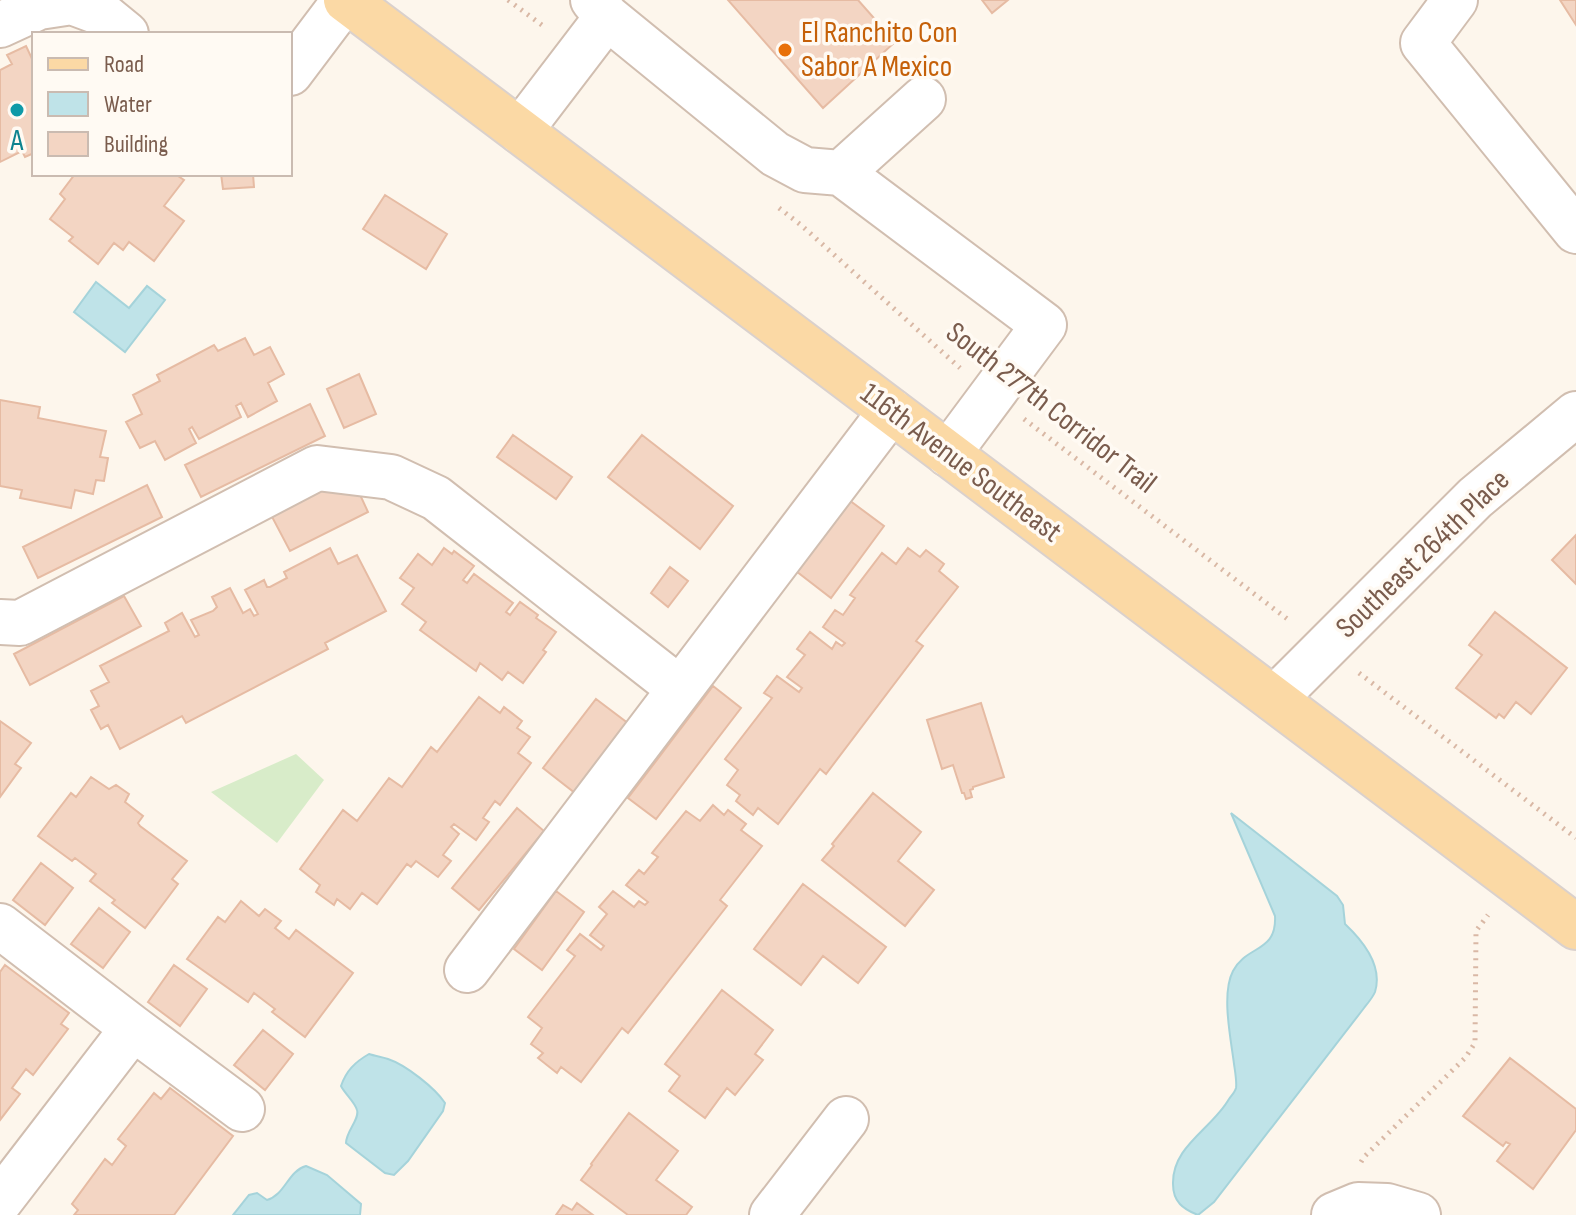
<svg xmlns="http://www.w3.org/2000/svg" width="1576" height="1215" viewBox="0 0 1576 1215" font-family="'Sofia Sans Condensed',sans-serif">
<rect width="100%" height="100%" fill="#fdf6ec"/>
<path fill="#d8ecc9" d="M296,754L324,780L277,843L211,792Z"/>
<path fill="#bfe3e8" stroke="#a5d3da" stroke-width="2" d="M96,282L129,308L147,286L165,300L125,352L74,312Z
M1231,813L1337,896L1343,905L1345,924C1362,940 1383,966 1375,992C1373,997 1368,1003 1364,1008L1214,1202L1198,1215C1183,1209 1173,1202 1173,1184C1172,1146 1212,1129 1229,1099C1232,1095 1235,1092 1236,1088C1237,1082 1235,1071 1234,1064C1231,1039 1221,994 1233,971C1246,945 1277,953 1275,916Z
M369,1054C375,1056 382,1057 388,1059C406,1065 435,1088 445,1103L443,1111L408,1161L394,1175L385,1173L346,1143C346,1131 360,1119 357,1110C355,1102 345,1094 341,1086C346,1071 355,1062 369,1054Z
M306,1166L327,1175L361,1204L360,1215H233L249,1195L257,1193L267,1200C285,1195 288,1171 306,1166Z"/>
<path fill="#f3d5c3" stroke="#e6bba3" stroke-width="2" d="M728,0H858L895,42L823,108Z
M982,0H1008L992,13Z
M1560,0H1576V25Z
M26,46L34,63V153L25,157L22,151L0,162V70L12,64L7,55Z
M75,174H175L184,180L164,206L184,221L154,261L129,242L123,250L114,243L98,264L69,241L73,237L50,219L65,199L60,194Z
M221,174H253L254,187L223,189Z
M385,195L447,234L426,269L363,229Z
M245,338L254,355L270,347L284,374L268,383L277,401L248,417L241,403L236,406L241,417L199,439L192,427L189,429L196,443L165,460L155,441L140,448L126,422L142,414L133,395L160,381L157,375L214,345L218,351Z
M359,374L376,414L344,428L327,389Z
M0,400L40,407L38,418L106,431L100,457L108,458L104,481L96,480L93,494L75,490L71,508L20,498L22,490L0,486Z
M310,404L325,436L201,497L185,465Z
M513,435L572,477L556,499L497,457Z
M642,435L733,506L700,549L608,477Z
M350,473L368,512L290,551L270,513Z
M147,485L162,517L38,578L23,547Z
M849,500L884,526L831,598L796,571Z
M1576,535V584L1552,560Z
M330,548L338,564L357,555L386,611L325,643L328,649L186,723L182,716L120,749L108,725L101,729L91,710L99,706L91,691L109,682L100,666L169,631L165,623L182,613L195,637L199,635L191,620L213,611L217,607L212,597L230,588L243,613L250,609L254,616L258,614L245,590L264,580L267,587H270L287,578L284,572Z
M444,548L452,554L454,551L474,566L463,580L467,583L474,574L513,603L506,612L510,615L520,602L538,615L536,618L556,632L543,650L546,652L523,683L508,672L502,680L480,663L476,671L420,630L426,622L402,604L414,588L400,578L418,554L432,565Z
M908,548L920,557L926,550L944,564L939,571L958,587L916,641L923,646L826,774L820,769L778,824L758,808L753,815L736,801L740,795L727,785L738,770L725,759L772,698L764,693L777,676L799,692L802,688L787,677L805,655L797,649L810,632L832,649L836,642L842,646L845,643L823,627L835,610L843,615L855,598L850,595L882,553L896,564Z
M670,567L688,581L668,607L651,593Z
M124,596L141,626L30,685L14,654Z
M1495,612L1567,668L1531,714L1516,702L1504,718L1499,714L1496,718L1456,688L1482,655L1469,645Z
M713,686L741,708L656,819L628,798Z
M479,697L500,713L504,707L522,721L517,728L530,737L518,753L531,763L500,805L495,801L483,818L489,822L476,840L454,824L451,827L459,834L443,855L451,861L438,877L416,861L411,867L407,864L377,904L362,893L350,909L337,899L334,905L316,892L320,885L300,869L343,810L357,821L389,778L402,787L431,747L437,752Z
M596,699L629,724L575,793L543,768Z
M981,703L1004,777L973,787V789L970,790L972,797L966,799L964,793H962L953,765L942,769L927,720Z
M0,721L31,743L15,764L21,768L0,797Z
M91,777L109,789L116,785L129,794L125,802L143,816L138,823L140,826L187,861L172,879L178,884L145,928L112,903L115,900L90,881L96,874L75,858L72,861L38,836L71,793L76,797Z
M873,793L921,832L898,861L934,890L905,926L822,860L834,846L832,844Z
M713,805L724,815L728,810L746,824L741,830L762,846L720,900L727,906L628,1033L622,1028L581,1082L561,1067L557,1073L538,1058L543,1053L531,1044L542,1028L528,1017L575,956L567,950L580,934L601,950L604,946L590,935L607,914L599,907L613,891L634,907L639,901L645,905L648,902L626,885L639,870L644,874L658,857L652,853L686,811L700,821Z
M517,808L544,831L479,910L452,888Z
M41,863L73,888L45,925L13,900Z
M803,884L886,947L858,983L823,956L801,985L754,949Z
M556,891L584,912L542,970L514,949Z
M241,901L259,916L265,909L281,921L275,928L289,939L296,930L353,973L305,1037L272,1012L275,1009L254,993L248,1002L187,959L218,917L225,922Z
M99,908L130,932L103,968L71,944Z
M5,965L69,1013L61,1024L68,1029L33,1075L26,1069L12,1088L20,1094L0,1120V972Z
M174,965L207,989L180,1026L148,1002Z
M722,990L773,1030L755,1054L763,1060L735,1095L727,1088L705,1118L669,1091L680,1076L665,1064Z
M263,1030L293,1054L265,1090L234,1065Z
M1510,1058L1576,1109V1130L1533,1189L1497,1161L1510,1144L1506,1142L1503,1146L1463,1116Z
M170,1088L233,1136L174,1215H74L78,1210L72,1204L105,1159L112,1165L126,1146L118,1139L154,1093L161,1099Z
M629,1113L678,1151L656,1180L692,1207L686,1215H628L581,1180L592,1165L591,1164Z
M577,1203L593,1215H556L563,1205L572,1210Z"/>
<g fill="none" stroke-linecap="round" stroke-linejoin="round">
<defs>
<path id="minor" d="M593,0L607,17L775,154L805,170L841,173L1044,325L948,454
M1455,0L1423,43L1576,231
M0,25L39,7L72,2L99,12L126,34
M290,73L345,0
M520,131L607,17
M841,173L923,99
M0,622L20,623L317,468L391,477L436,498L680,689
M1274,699L1475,498L1576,414
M0,926L133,1028L0,1201
M467,970L891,411
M133,1028L242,1109
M772,1215L846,1119
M1334,1215L1358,1205L1387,1206L1418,1215"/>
<path id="major" d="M346,0L1576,927"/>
</defs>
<use href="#minor" stroke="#d1beb0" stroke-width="48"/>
<use href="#major" stroke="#dad1cd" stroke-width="48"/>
<path stroke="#d9b8a5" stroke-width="5" stroke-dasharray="2 6" stroke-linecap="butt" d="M508,0L546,28
M779,208L801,225L960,368
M1024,419L1290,621
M1359,673L1576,838
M1361,1162L1364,1157L1465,1058L1475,1043L1476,931L1488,915"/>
<use href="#minor" stroke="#fff" stroke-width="44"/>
<use href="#major" stroke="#fbd9a5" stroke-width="44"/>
</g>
<circle fill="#e8710a" stroke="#fffaf3" stroke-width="3" cx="785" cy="50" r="8"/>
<circle fill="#0f9aa8" stroke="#fffaf3" stroke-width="3" cx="17" cy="110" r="8"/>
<g text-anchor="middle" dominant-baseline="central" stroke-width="7" stroke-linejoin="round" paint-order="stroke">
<g font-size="30" fill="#c56008" stroke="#fffaf3" text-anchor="start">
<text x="801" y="33">El Ranchito Con<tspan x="801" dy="34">Sabor A Mexico</tspan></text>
</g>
<g font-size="30" fill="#0d838f" stroke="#fffaf3">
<text x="17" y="141">A</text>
</g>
<g font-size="30" fill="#7a5c4d" stroke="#fffaf3">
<text transform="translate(1051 408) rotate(38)">South 277th Corridor Trail</text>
<text transform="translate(961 463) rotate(37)">116th Avenue Southeast</text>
<text transform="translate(1423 554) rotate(-44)">Southeast 264th Place</text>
</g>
</g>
<rect x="32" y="32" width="260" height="144" fill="#fffaf3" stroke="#cabbb1" stroke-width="2"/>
<rect x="48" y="58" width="40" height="12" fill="#fbd9a5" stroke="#cabbb1" stroke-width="2"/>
<text x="104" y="72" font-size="24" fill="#7a5c4d">Road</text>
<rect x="48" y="92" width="40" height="24" fill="#bfe3e8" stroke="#cabbb1" stroke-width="2"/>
<text x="104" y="112" font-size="24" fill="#7a5c4d">Water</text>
<rect x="48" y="132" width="40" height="24" fill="#f3d5c3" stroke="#cabbb1" stroke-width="2"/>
<text x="104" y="152" font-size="24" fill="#7a5c4d">Building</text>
</svg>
